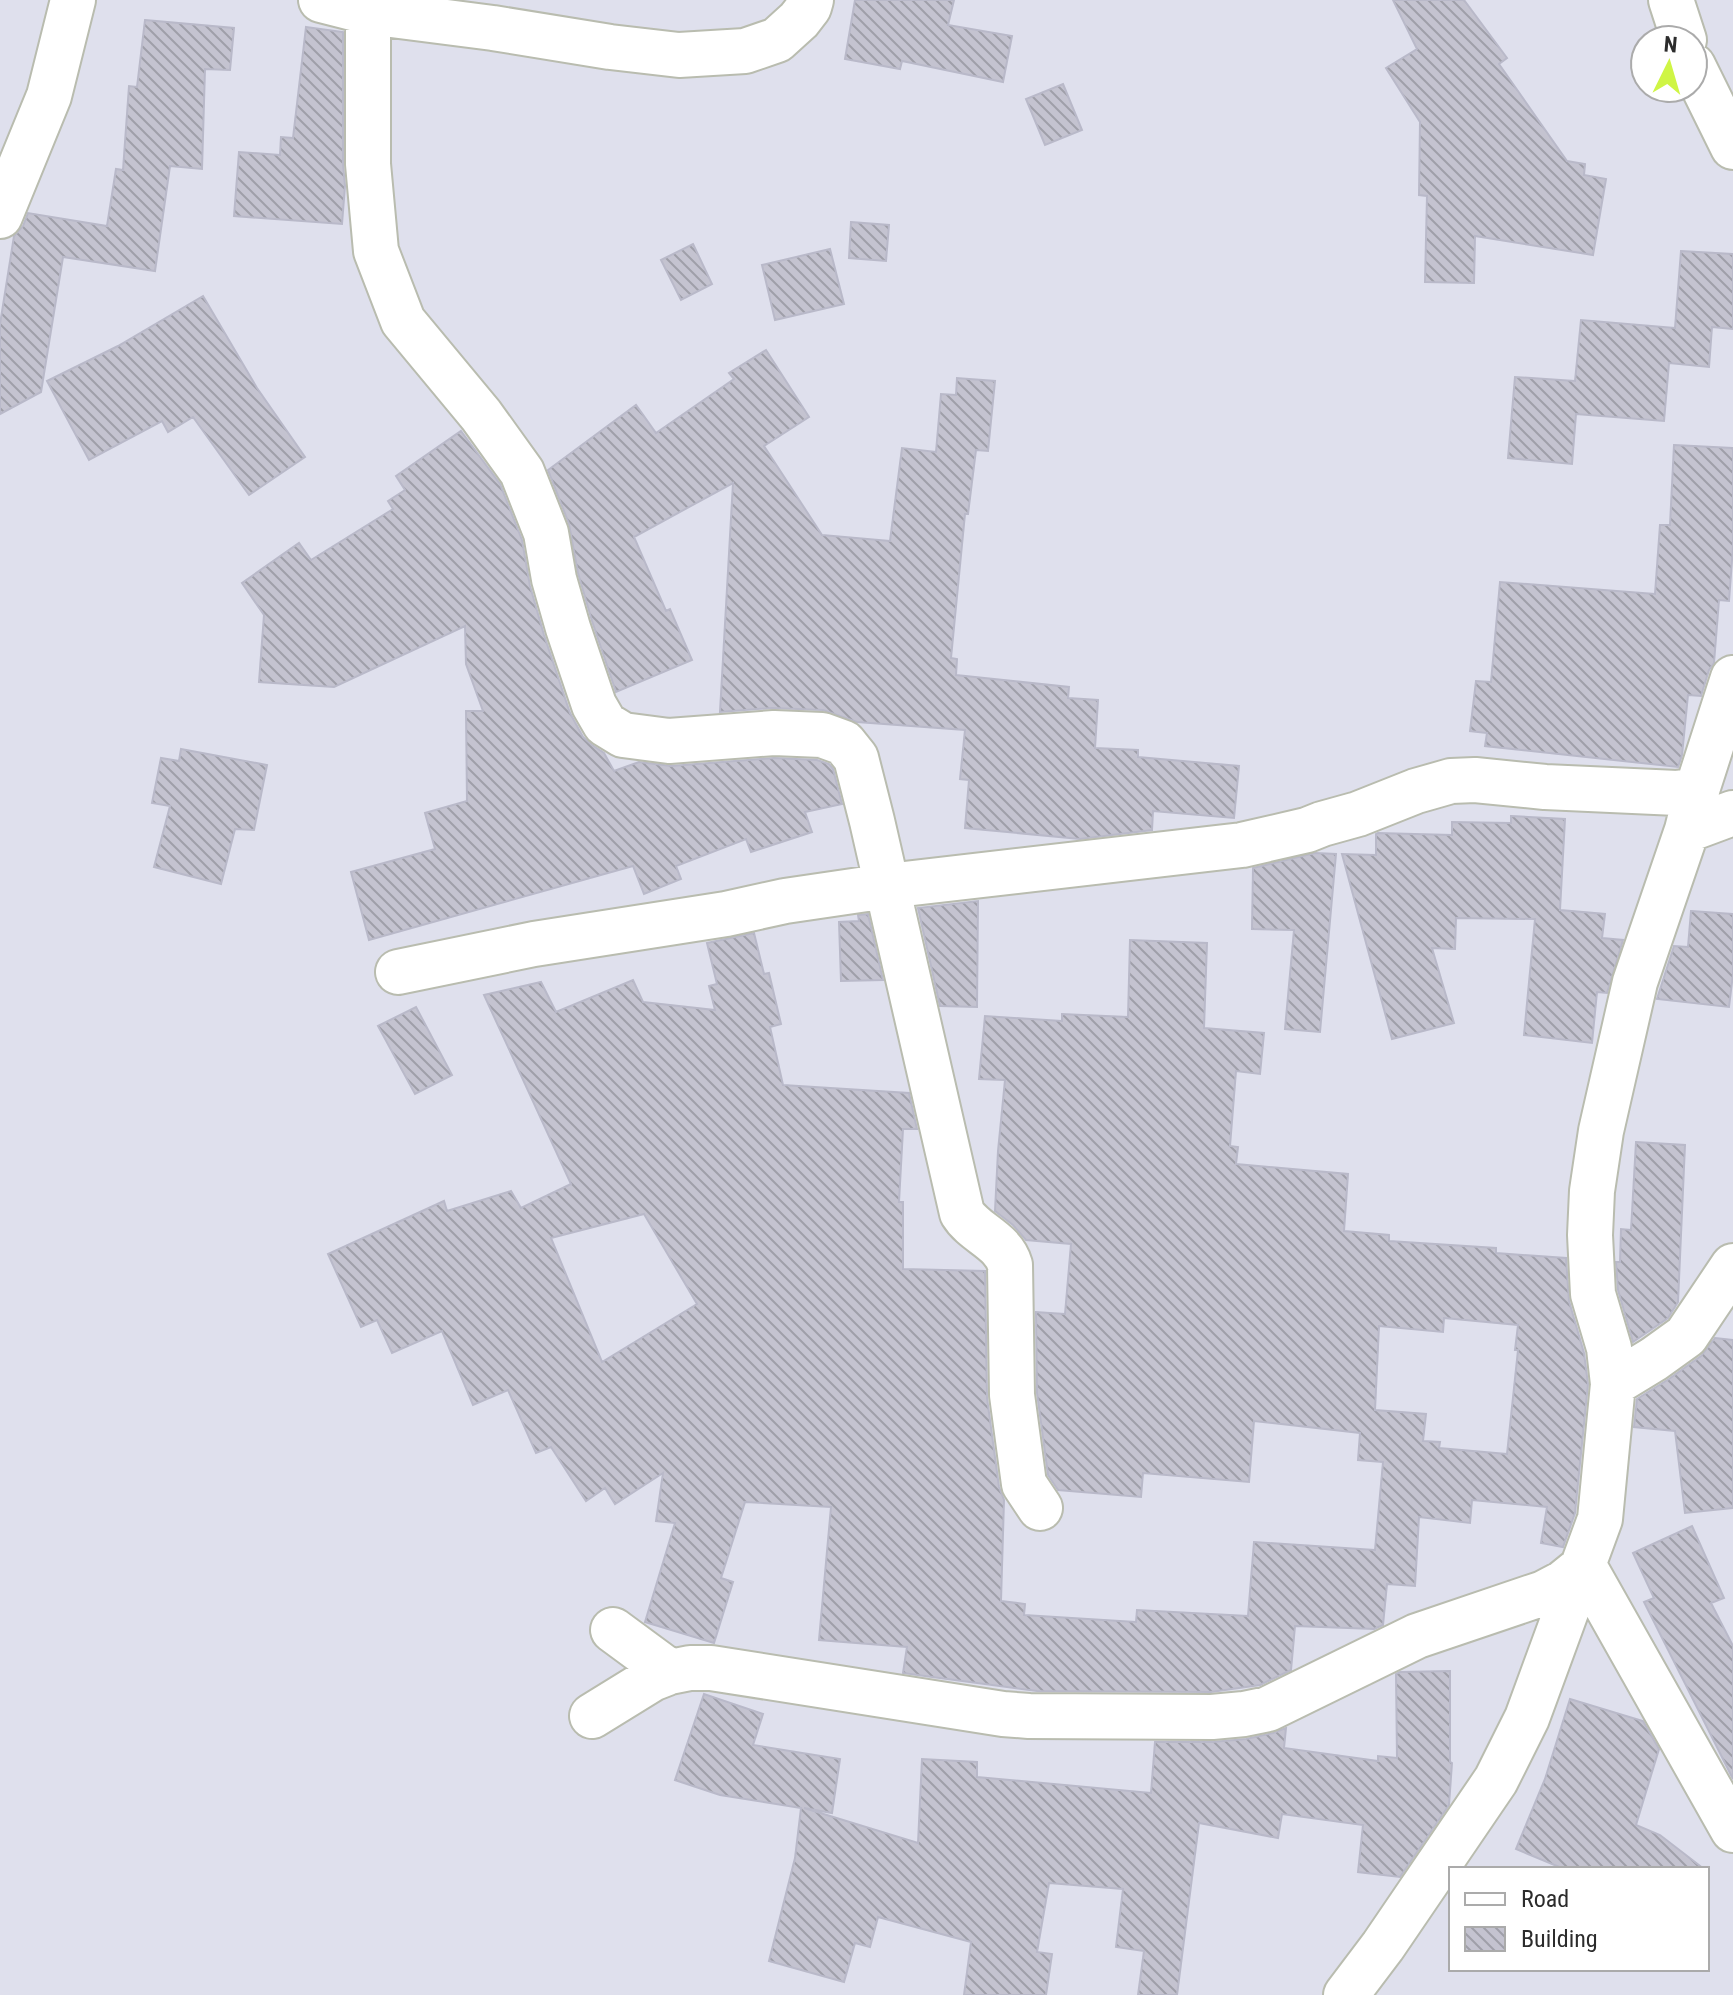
<svg xmlns="http://www.w3.org/2000/svg" width="1733" height="1995" viewBox="0 0 1733 1995" font-family="'Roboto Condensed',sans-serif">
<defs>
<pattern id="building-back-hatch" width="6" height="6" patternUnits="userSpaceOnUse" patternTransform="scale(2)"><rect width="6" height="6" fill="#c4c3d0"/><path d="M-1 5l2 2M0 0l6 6M5-1l2 2" fill="none" stroke="#9f9fa9"/></pattern>
</defs>
<rect width="100%" height="100%" fill="#dfe0ed"/>
<path fill="url(#building-back-hatch)" stroke="#b9b9c9" stroke-width="2" fill-rule="evenodd" d="M855,0H954L948,25L1012,36L1003,82L902,61L900,69L845,59Z
M1393,0H1464L1507,58L1499,64L1567,161L1585,164L1584,175L1606,179L1593,255L1475,236L1474,283L1425,282L1427,196L1419,195L1420,122L1386,68L1417,49Z
M145,20L234,28L230,70L205,69L202,169L170,166L155,271L63,257L41,392L0,414V324L14,236L23,226L28,213L107,226L116,169L123,170L129,86L137,87Z
M306,27L343,32V164L345,186L342,224L234,216L239,152L280,155L281,137L293,138Z
M1063,84L1082,130L1045,145L1026,99Z
M851,222L889,225L886,261L849,258Z
M693,244L712,284L681,300L661,260Z
M830,249L844,304L775,320L762,265Z
M1681,251L1733,254V329L1712,327L1709,367L1669,363L1664,421L1576,414L1572,464L1508,458L1515,377L1575,381L1581,320L1675,328Z
M203,296L257,388L305,457L249,495L193,417L168,432L162,421L89,460L47,381L118,346Z
M766,350L809,417L764,446L822,535L890,541L902,448L936,452L941,394L956,395L957,378L995,381L988,451L976,450L968,514H965L951,658L957,659L956,675L1069,687L1068,698L1098,700L1095,748L1138,750V757L1239,766L1234,818L1153,811L1152,830L1080,839L965,828L969,780L960,779L965,730L857,722L823,710L772,708L720,712L733,483L634,537L666,611L670,609L692,660L616,692L592,621L578,573L569,524L548,470L636,405L656,433L734,379L729,373Z
M461,431L500,484L522,540L530,586L544,635L570,713L583,737L592,745L604,753L614,771L639,762L671,766L774,758L817,760L829,764L833,769L842,804L805,812L812,832L751,852L746,839L676,866L681,879L644,894L633,866L369,940L351,872L435,849L425,813L467,801L466,711H483L466,664L465,626L334,687L259,682L264,615L242,583L299,543L311,560L393,509L388,501L405,490L396,476Z
M1674,445L1733,448V547L1729,601L1719,600L1714,663L1709,670L1701,696L1688,695L1682,755L1678,767L1485,746L1487,733L1470,731L1476,681L1491,682L1500,582L1655,594L1660,525H1670Z
M181,749L267,765L254,830L235,829L221,884L154,867L170,806L152,803L161,758L179,761Z
M1511,816L1565,819L1560,910L1605,914L1602,938L1623,940L1607,993L1597,992L1592,1043L1524,1035L1535,919L1456,918L1455,949L1432,948L1454,1023L1392,1039L1342,854L1376,855V834L1378,833L1452,835V822L1511,823Z
M1315,853L1336,854L1320,1032L1285,1029L1294,930L1252,929L1253,868Z
M978,901L977,1007L940,1006L918,908Z
M1691,911L1733,914V974L1729,1007L1657,999L1674,946L1688,947Z
M868,914L883,980L841,981L839,922L859,921L858,915Z
M754,933L764,974L769,973L781,1024L770,1027L783,1085L909,1093L917,1129H903L899,1202H903V1269L985,1271L987,1398L999,1487L1004,1500L1001,1601L1025,1604L1024,1615L1136,1622L1137,1610L1248,1616L1254,1542L1375,1550L1383,1462L1358,1460L1360,1433L1254,1421L1249,1482L1143,1473L1141,1497L1058,1490L1048,1475L1037,1393L1036,1312L1065,1314L1071,1244L1026,1240L1013,1225L995,1211L998,1151L1005,1080L979,1079L985,1016L1062,1021V1014L1128,1017L1130,940L1207,943L1204,1028L1264,1033L1260,1074L1236,1071L1230,1146L1238,1147L1236,1164L1348,1174L1344,1231L1389,1235V1241L1496,1248V1253L1566,1258L1569,1301L1584,1353L1588,1384L1575,1513L1563,1547L1541,1543L1547,1507L1472,1500L1470,1523L1419,1517L1415,1586L1387,1584L1383,1625L1374,1629L1295,1626L1291,1670L1260,1685L1211,1692L1037,1691L925,1676L903,1673L907,1647L819,1640L831,1507L745,1502L721,1578L733,1582L714,1643L645,1622L675,1523L656,1521L663,1473L615,1504L605,1488L586,1501L551,1447L536,1453L508,1390L473,1405L442,1331L392,1353L377,1320L361,1327L328,1254L444,1201L447,1211L511,1191L521,1208L571,1184L484,995L541,982L556,1012L633,980L643,1002L715,1010L709,986L717,984L707,943ZM644,1214L697,1304L602,1362L551,1238ZM1444,1318L1518,1325L1515,1350H1518L1507,1454L1439,1448L1440,1442L1423,1441L1426,1414L1375,1410L1379,1326L1443,1332Z
M416,1007L452,1075L415,1094L378,1026Z
M1636,1142L1685,1145L1678,1302L1668,1318L1633,1342L1618,1290L1616,1262H1620L1621,1229L1631,1230Z
M1715,1338L1733,1340V1508L1685,1513L1675,1431L1634,1427L1637,1399L1669,1379L1701,1356Z
M1692,1526L1724,1598L1711,1603L1733,1646V1779L1644,1602L1654,1598L1633,1553Z
M1450,1671V1762L1452,1763L1449,1805L1400,1877L1358,1872L1363,1825L1282,1814L1278,1838L1199,1823L1177,1995H1138L1144,1951L1116,1947L1123,1889L1049,1883L1037,1952L1052,1954L1046,1995H964L971,1942L878,1917L870,1947L855,1943L844,1982L769,1961L795,1858L801,1808L720,1795L675,1780L704,1694L763,1714L753,1745L840,1759L832,1813L804,1808L918,1843L922,1759L977,1762V1777L1151,1793L1155,1742H1212L1246,1739L1273,1733L1286,1728L1284,1748L1378,1761V1756L1397,1758L1396,1674L1400,1672Z
M1570,1699L1643,1721L1659,1749L1636,1825L1660,1835L1704,1869H1564L1516,1849L1545,1779Z"/>
<g fill="none" stroke-linecap="round" stroke-linejoin="round">
<defs>
<path id="minor" d="M321,0L368,12L493,28L610,47L679,55L745,51L777,40L799,20L809,7L811,0
M1671,0L1684,40
M368,12V164L376,251L403,321L481,415L522,472L546,533L554,579L568,628L594,705L605,724L623,735L669,741L774,733L822,735L844,743L856,758L872,821L962,1213C975,1234 1003,1240 1010,1265L1012,1395L1024,1484L1040,1508
M1693,66L1733,147
M0,216L49,96L73,0
M1687,830L1733,813
M398,972L534,944L726,914L785,901L887,886L1242,845L1307,830L1322,824L1358,814L1416,791L1451,781L1475,780L1545,787L1677,793L1697,790
M1613,1384L1654,1359L1686,1336L1733,1266
M1584,1566L1733,1830
M613,1630L670,1672L690,1668H711L1003,1714L1029,1716L1212,1717L1244,1714L1268,1709L1417,1636L1544,1593L1563,1583L1584,1566
M592,1716L652,1679L670,1672
M1346,1995L1383,1946L1496,1780L1527,1718L1600,1519L1613,1384L1609,1348L1593,1294L1590,1235L1592,1191L1601,1131L1635,982L1687,830L1697,790L1733,678"/>
</defs>
<use href="#minor" stroke="#b9bcaf" stroke-width="48"/>
<use href="#minor" stroke="#fff" stroke-width="44"/>
</g>
<rect x="1449" y="1867" width="260" height="104" fill="#ffffff" stroke="#ababab" stroke-width="2"/>
<rect x="1465" y="1893" width="40" height="12" fill="#ffffff" stroke="#ababab" stroke-width="2"/>
<text x="1521" y="1907" font-size="24" fill="#2c2c2c">Road</text>
<rect x="1465" y="1927" width="40" height="24" fill="url(#building-back-hatch)" stroke="#ababab" stroke-width="2"/>
<text x="1521" y="1947" font-size="24" fill="#2c2c2c">Building</text>
<g transform="translate(1669 64) rotate(5)"><circle r="38" fill="#ffffff" stroke="#ababab" stroke-width="2"/>
<path d="M0-6L14 30L0 20L-14 30Z" fill="#cff545"/>
<text y="-12" font-size="22" font-weight="bold" text-anchor="middle" fill="#2c2c2c">N</text>
</g>
</svg>
